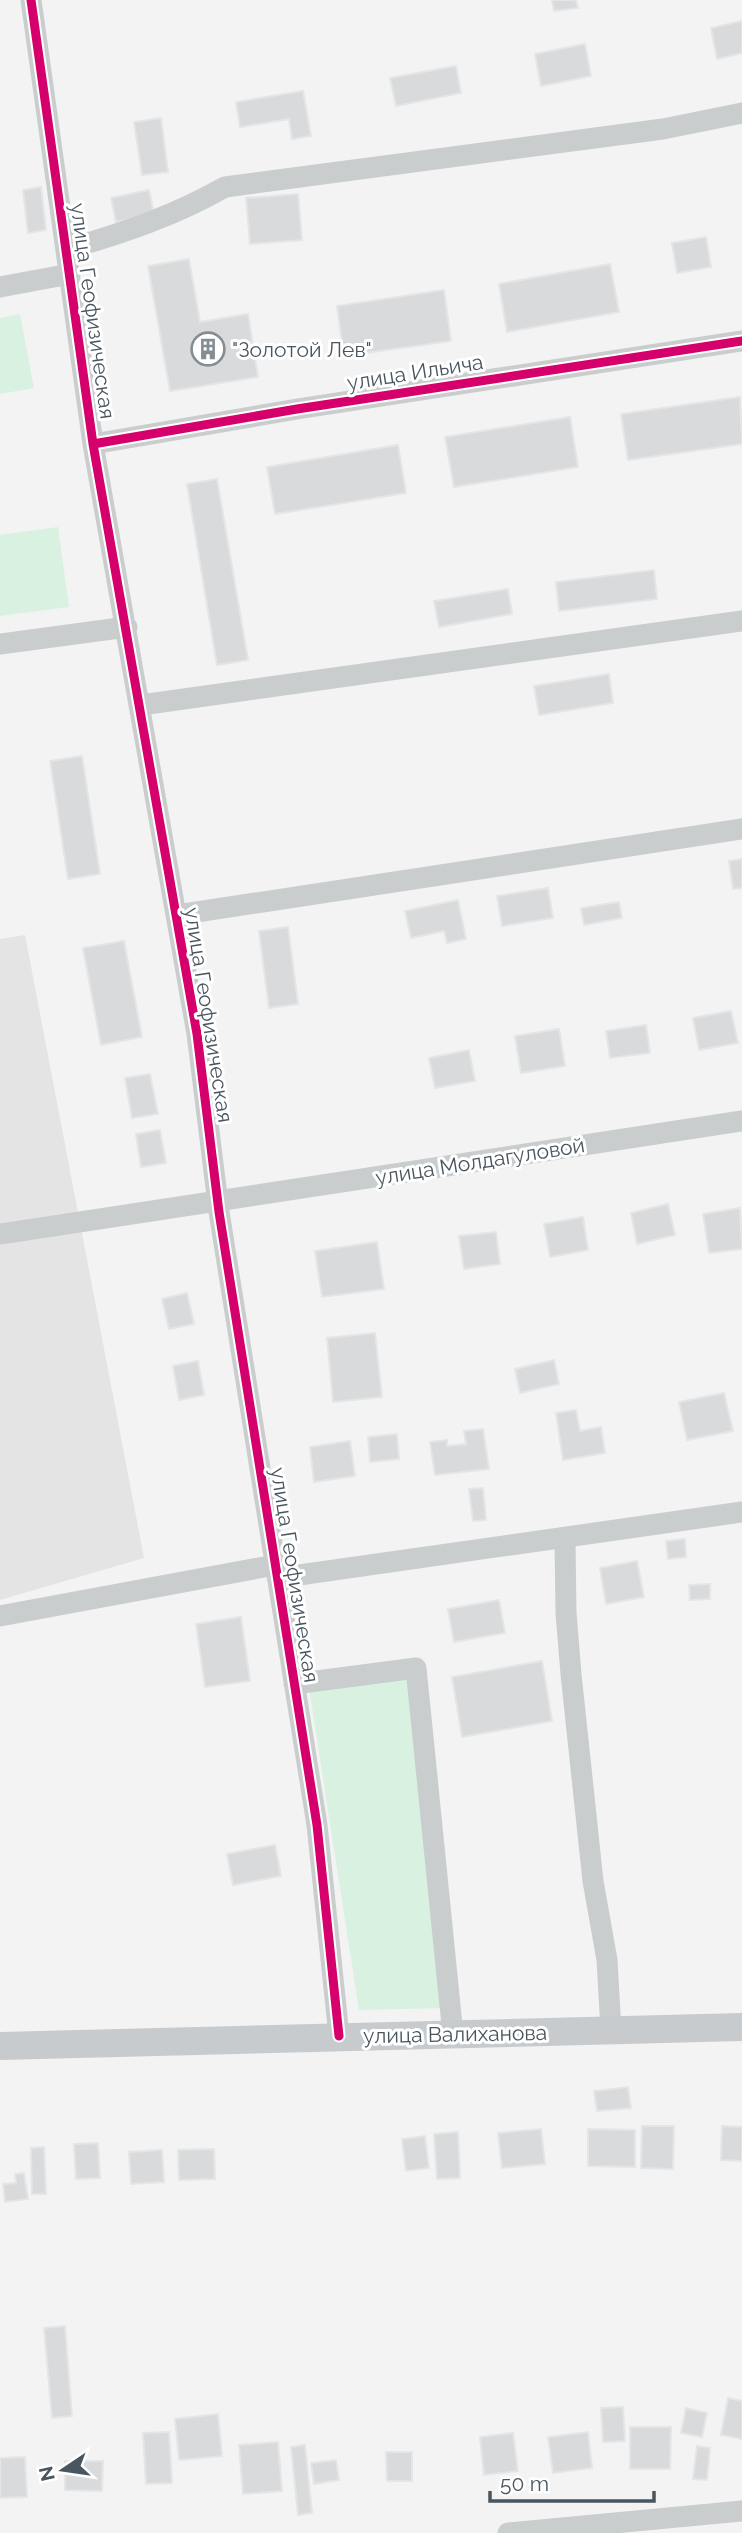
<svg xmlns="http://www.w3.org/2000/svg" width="742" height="2533" viewBox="0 0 742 2533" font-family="Raleway,sans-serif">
<rect width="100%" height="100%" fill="#f3f3f3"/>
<path fill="#e5e4e5" d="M25,935L144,1558L0,1600V939Z"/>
<path fill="#d8f1e0" d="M20,314L34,388L0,394V318Z
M58,527L69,607L0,616V535Z
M410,1675L444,2008L359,2010L309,1688Z"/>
<path fill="#d9dadb" stroke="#e4e5e6" stroke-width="2" d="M552,0H576L578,8L554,11Z
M742,21V53L717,59L711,28Z
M585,44L591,76L541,86L535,54Z
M456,66L461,93L396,106L390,78Z
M303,91L311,136L292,139L289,119L240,127L236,102Z
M161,118L168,172L142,175L134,122Z
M41,187L46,230L28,233L23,190Z
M149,190L154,214L116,222L111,198Z
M298,194L302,240L250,244L246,198Z
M706,237L711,267L677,273L672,243Z
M189,259L200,322L248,314L258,377L170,391L148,266Z
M610,264L619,312L507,332L499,284Z
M444,290L451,341L344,356L337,306Z
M740,397L742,444L628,460L621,414Z
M570,417L578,467L454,487L445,437Z
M398,445L406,493L275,514L267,467Z
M217,479L248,660L217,665L187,484Z
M654,570L657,599L559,611L556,582Z
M508,589L512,614L439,627L434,601Z
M609,674L613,703L539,715L534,686Z
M82,756L100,874L68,879L50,761Z
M742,859V888L733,889L729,861Z
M548,888L553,918L502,926L497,896Z
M458,900L466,939L447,943L444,931L411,938L405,911Z
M619,902L622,918L584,925L581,908Z
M288,927L298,1004L269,1008L259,931Z
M124,941L142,1037L101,1045L83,948Z
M731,1011L738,1043L699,1050L693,1018Z
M646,1025L650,1053L610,1058L606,1031Z
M559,1029L565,1066L521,1073L515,1036Z
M469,1050L475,1081L435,1088L429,1058Z
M150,1074L158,1114L132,1118L125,1078Z
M160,1130L166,1163L141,1167L136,1134Z
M668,1204L675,1235L637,1244L631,1213Z
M740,1208L742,1249L709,1253L703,1214Z
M583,1217L588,1250L550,1257L544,1224Z
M496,1232L500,1264L464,1269L459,1236Z
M377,1242L384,1289L322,1297L315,1251Z
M187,1293L194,1324L169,1329L162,1299Z
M375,1333L382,1397L333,1402L327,1338Z
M554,1360L559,1384L520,1393L515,1369Z
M198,1361L204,1395L179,1400L173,1366Z
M724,1393L733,1431L687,1440L679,1402Z
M576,1410L580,1431L601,1427L605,1453L563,1460L556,1413Z
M483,1429L489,1469L435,1475L430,1442L447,1440V1446L466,1444L464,1431Z
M397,1434L399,1459L370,1462L368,1437Z
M350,1441L355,1476L314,1482L310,1447Z
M483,1488L486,1520L473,1521L469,1489Z
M685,1539L686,1557L668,1559L666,1541Z
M637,1561L644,1597L606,1604L600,1568Z
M710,1584V1599L690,1600L689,1585Z
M499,1600L505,1633L454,1642L448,1609Z
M241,1617L250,1681L205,1687L196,1624Z
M542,1661L552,1721L462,1737L452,1677Z
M275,1845L281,1876L233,1885L227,1854Z
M628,2087L631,2108L597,2111L594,2091Z
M642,2126H674L673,2169L641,2168Z
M722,2126L742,2127V2161L721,2160Z
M541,2129L545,2164L502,2168L498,2133Z
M588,2129L635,2130V2167L588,2166Z
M458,2132L460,2178L437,2179L434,2134Z
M425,2136L429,2168L406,2171L402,2139Z
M98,2143L100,2178L76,2179L74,2144Z
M44,2147L46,2194H32L31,2148Z
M214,2149L215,2179L179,2180L178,2150Z
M162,2150L164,2182L131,2184L129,2152Z
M24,2173L28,2199L5,2202L3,2184L16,2183L15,2174Z
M65,2326L72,2416L52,2418L44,2328Z
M728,2398L742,2401V2439L721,2435Z
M623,2407L625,2441L603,2442L601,2408Z
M686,2408L707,2413L702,2437L681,2433Z
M218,2414L222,2456L179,2460L175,2419Z
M630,2427H671L670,2469H630Z
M169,2432L172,2483L146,2484L143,2433Z
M588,2432L592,2468L553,2473L548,2437Z
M513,2433L518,2471L484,2475L480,2437Z
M278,2442L282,2491L243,2494L239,2445Z
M305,2445L312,2513L298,2515L291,2447Z
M697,2446L710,2448L707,2480L693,2479Z
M386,2452H412V2481H387Z
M25,2457L27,2497L0,2498V2458Z
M336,2460L339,2480L314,2484L311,2463Z
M65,2461H103L102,2491L65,2490Z"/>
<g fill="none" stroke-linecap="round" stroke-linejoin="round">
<path stroke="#cacdce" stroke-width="21" d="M31,0L93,444L197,1034L219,1212L317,1825L339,2036
M68,249C123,233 174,216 225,187L663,129L742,113
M0,287L70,274
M93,444L297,409L742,341
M0,644L127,627
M141,705L742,621
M177,915L742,829
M0,1234L742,1121
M565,1539L566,1613L571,1674L593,1881L607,1960L611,2030
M278,1578L742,1512
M0,1616L275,1565
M294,1684L416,1668L453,2035
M508,2533L742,2511"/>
<path stroke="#c8cbce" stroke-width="28" d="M0,2046L742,2027"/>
<defs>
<path id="cycleway" d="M31,0L93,444L197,1034L219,1212L317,1825L339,2036
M93,444L297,409L742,341"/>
</defs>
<use href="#cycleway" stroke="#fff" stroke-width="13"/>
<use href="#cycleway" stroke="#d6006c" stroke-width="9"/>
</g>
<defs>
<symbol id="building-ring" viewBox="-11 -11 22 22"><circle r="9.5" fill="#fff" stroke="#848d93" stroke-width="1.5"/><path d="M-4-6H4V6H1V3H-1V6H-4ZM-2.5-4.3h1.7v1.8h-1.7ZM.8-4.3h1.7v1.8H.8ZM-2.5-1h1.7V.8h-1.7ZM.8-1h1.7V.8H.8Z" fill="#848d93"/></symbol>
</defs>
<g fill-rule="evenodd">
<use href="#building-ring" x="189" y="330" width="38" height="38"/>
</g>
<g text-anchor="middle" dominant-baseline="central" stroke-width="6" stroke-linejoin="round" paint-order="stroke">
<g font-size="21" fill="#49565f" stroke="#fff">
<text transform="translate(93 311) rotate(82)">улица Геофизическая</text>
<text transform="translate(415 372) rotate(-9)">улица Ильича</text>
<text transform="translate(209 1015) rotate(81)">улица Геофизическая</text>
<text transform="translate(480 1161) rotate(-9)">улица Молдагуловой</text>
<text transform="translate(295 1575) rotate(81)">улица Геофизическая</text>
<text transform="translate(455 2034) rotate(-1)">улица Валиханова</text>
</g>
<g font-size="21" fill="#49565f" stroke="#fff" text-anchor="start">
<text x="232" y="349">"Золотой Лев"</text>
</g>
</g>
<g transform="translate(63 2470) rotate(257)" stroke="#ffffff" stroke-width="5" paint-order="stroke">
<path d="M0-5L12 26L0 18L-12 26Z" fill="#49565f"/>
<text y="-10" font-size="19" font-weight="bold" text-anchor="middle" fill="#49565f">N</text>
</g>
<path d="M490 2491v10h164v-10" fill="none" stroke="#49565f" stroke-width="3.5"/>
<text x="500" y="2491" font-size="21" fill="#49565f" stroke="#ffffff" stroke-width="5" paint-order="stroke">50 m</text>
</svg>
